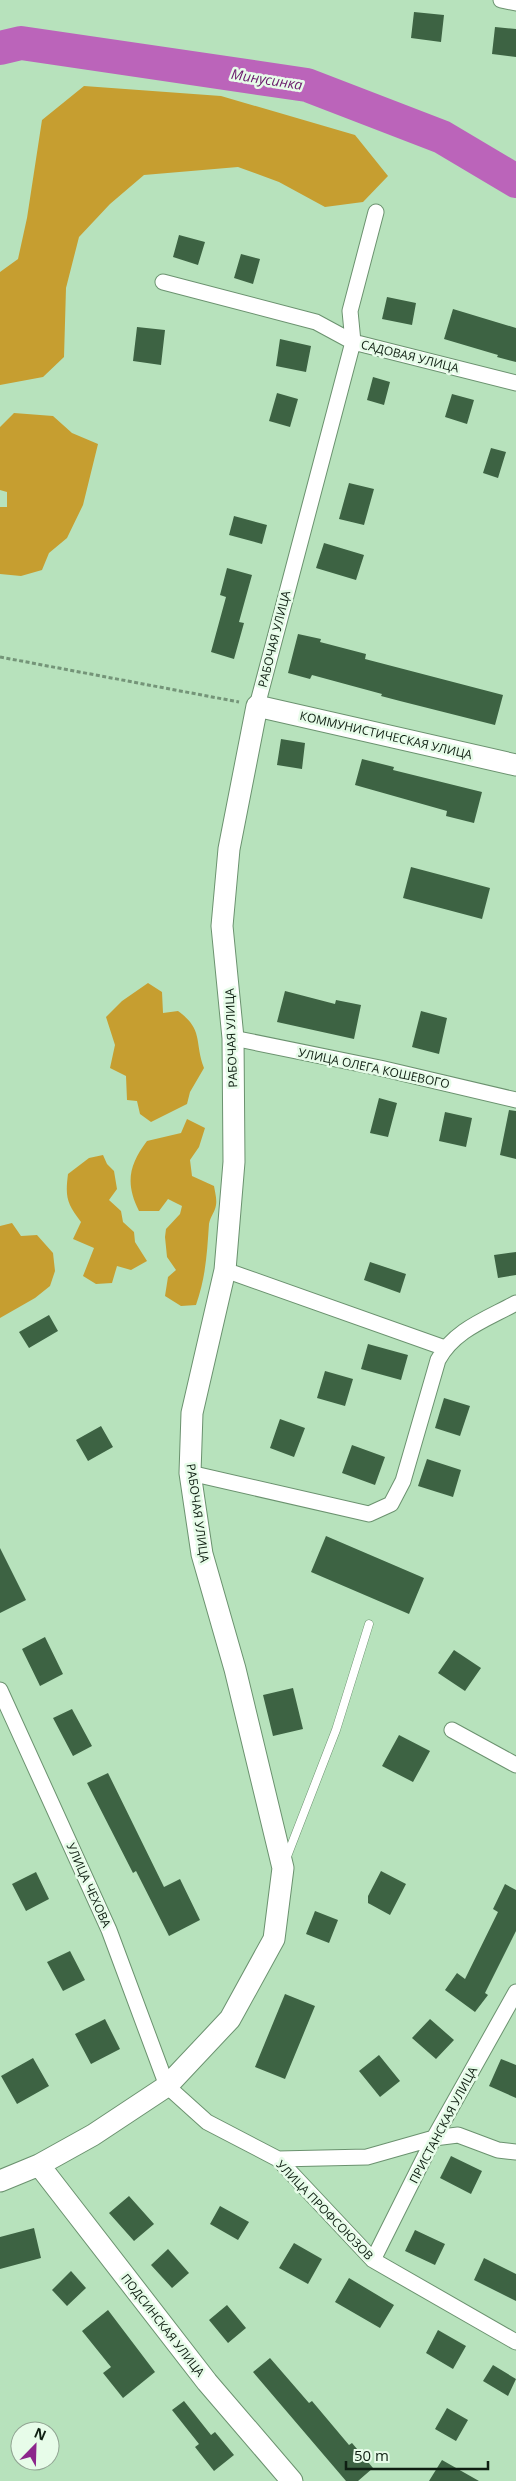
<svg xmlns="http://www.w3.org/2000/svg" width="516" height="2481" viewBox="0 0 516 2481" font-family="'Open Sans',sans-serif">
<rect width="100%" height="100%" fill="#b7e2bc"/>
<path fill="#c69e30" d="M84,86L221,96L355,135L388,176L363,202L325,207L279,182L238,167L144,175L110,204L79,237L66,288L64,357L43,377L0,385V272L18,259L27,218L42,120Z
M14,413L53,416L72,433L98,444L83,505L67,538L49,553L42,570L21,576L0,574V507H7V492L0,490V427Z
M148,983L162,992L163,1013L178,1011C204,1030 194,1041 204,1068L190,1092L187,1104L151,1122L140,1114L137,1101L127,1100L126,1076L110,1068L115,1045L106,1017L122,1001Z
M187,1119L205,1128L199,1147L190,1160L192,1176L214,1186C215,1192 217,1199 216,1205C215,1212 210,1217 209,1224C207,1253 206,1276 196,1305L181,1306L165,1296L168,1277L176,1270L167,1257L165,1237L166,1229L180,1214L182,1206L168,1199L159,1211H139C125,1183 129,1165 147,1141L181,1133Z
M103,1155L107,1164L114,1171L117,1189L109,1200L121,1211L123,1222L134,1232L135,1242L147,1261L131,1270L117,1266L112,1283L96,1284L83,1276L94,1248L73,1239L81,1222C67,1203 65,1198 68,1174L89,1158Z
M12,1223L21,1236L37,1235L53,1253L55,1271L50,1286L35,1298L0,1318V1226Z"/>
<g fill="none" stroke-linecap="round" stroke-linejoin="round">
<path stroke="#bb64ba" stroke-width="34" d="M0,48L21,43L307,85L442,137L516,181"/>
</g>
<path fill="#3d6343" d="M414,12L444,15L441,42L411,38Z
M495,27L516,29V57L492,54Z
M179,235L205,242L198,265L173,257Z
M241,254L260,259L253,284L234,278Z
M387,297L416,303L412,325L382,319Z
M453,309L516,328V362L497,357L498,355L444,339Z
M137,327L165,330L161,365L133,361Z
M280,339L311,346L306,372L276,366Z
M373,377L390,382L384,405L367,400Z
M277,393L298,399L290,427L269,421Z
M452,394L474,400L467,424L445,417Z
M491,448L506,452L498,478L483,473Z
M349,483L374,489L364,525L339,519Z
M234,516L267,525L262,544L229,535Z
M324,543L364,555L356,580L316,568Z
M227,568L252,575L239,622L244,623L234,659L211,652L226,597L220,595Z
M298,634L321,639L320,642L366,654L365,659L503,695L495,725L400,701L381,696L382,694L312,675L310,679L288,673Z
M281,739L305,743L302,769L277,765Z
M362,759L394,767L393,770L482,792L474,823L446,816L447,811L355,785Z
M411,867L490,888L482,919L403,898Z
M285,991L335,1004L336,1000L361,1005L354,1039L277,1022Z
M421,1011L447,1018L439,1054L412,1047Z
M379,1098L397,1103L388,1137L370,1133Z
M509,1110L516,1111V1159L500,1155Z
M445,1112L472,1118L466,1147L439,1141Z
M516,1252V1275L498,1278L494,1255Z
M370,1262L406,1274L400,1293L364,1280Z
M49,1315L58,1331L29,1348L19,1332Z
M368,1344L408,1355L401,1380L361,1369Z
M325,1371L353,1379L345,1406L317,1398Z
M444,1398L470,1406L460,1436L435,1428Z
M280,1419L305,1428L294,1457L270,1448Z
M101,1426L113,1447L88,1461L76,1440Z
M352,1445L385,1457L375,1485L342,1473Z
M427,1459L461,1470L453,1497L418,1486Z
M326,1536L424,1578L409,1614L311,1572Z
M0,1548L26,1600L0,1613Z
M45,1637L63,1674L40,1686L22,1649Z
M454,1650L481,1668L465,1691L438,1673Z
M293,1688L303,1729L273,1736L263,1695Z
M72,1709L92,1746L73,1756L53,1718Z
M399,1735L430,1751L413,1782L382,1766Z
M108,1773L164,1887L180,1879L200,1920L169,1936L136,1871L133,1873L87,1783Z
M381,1871L406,1884L390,1915L368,1903V1896Z
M36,1872L49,1899L26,1911L12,1884Z
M505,1884L516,1890V1931L485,1993L488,1995L475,2012L445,1990L457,1973L465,1979L498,1912L493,1909Z
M315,1911L338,1920L329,1943L306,1934Z
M70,1951L85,1980L63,1991L47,1962Z
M285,1994L315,2006L285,2079L255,2067Z
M105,2019L120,2049L91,2064L75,2034Z
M430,2019L454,2040L436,2059L412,2038Z
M379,2055L400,2081L380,2097L359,2071Z
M33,2058L49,2086L17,2104L1,2076Z
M501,2059L516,2065V2098L489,2086Z
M451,2156L482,2171L471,2194L440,2178Z
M129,2196L154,2224L134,2241L109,2213Z
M220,2206L249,2222L238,2240L210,2224Z
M34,2228L41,2258L0,2269V2237Z
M415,2230L445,2244L435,2265L405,2251Z
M294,2243L322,2259L308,2284L279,2268Z
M168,2249L189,2273L172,2288L151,2265Z
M484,2258L516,2274V2301L474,2280Z
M71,2271L86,2288L67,2306L52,2290Z
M349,2278L394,2305L380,2328L335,2302Z
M227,2305L246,2328L228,2343L209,2320Z
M108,2310L155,2372L123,2398L103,2373L111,2367L82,2331Z
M438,2330L466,2346L453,2369L426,2353Z
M270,2358L309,2403L312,2401L349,2445L352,2443L373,2468L358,2481H346L253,2372Z
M493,2365L516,2379L508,2396L483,2381Z
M184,2401L211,2435L215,2432L234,2455L214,2471L195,2447L199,2444L172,2410Z
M447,2408L468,2420L456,2441L435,2429Z
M442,2460L479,2481H429Z"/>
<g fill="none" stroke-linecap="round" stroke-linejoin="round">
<defs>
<path id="lane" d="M286,1859L336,1730L369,1624"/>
<path id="street" d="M501,0L516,3
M163,282L316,322L353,342L516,383
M257,706L353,342L350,311L376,212
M233,1038L380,1068L516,1100
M225,1270L445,1348
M190,1473L369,1514L391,1504L403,1481L438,1360C454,1330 487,1319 516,1303
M0,1690L109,1930L167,2086L207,2122L278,2159L373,2260L516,2342
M452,1730L516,1765
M278,2159L367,2157L434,2138L458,2135L498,2150L516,2152
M373,2260L434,2138L516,1992"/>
<path id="secondary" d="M39,2165L207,2382L292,2481
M0,2181L39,2165L93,2135L167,2086L230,2019L274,1939L283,1868L235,1669L202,1554L190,1473L192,1413L225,1270L234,1162L233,1038L222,926L229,849L257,706L516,765"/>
</defs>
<use href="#lane" stroke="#6b926f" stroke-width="9"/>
<use href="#street" stroke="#6b926f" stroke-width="17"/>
<use href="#secondary" stroke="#6b926f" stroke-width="23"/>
<path stroke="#749478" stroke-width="3" stroke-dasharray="4 2.5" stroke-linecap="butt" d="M0,657L239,702"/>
<use href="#lane" stroke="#fff" stroke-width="8"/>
<use href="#street" stroke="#fff" stroke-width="15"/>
<use href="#secondary" stroke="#fff" stroke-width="21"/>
</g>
<g text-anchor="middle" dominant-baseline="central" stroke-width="5" stroke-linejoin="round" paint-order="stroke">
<g font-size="12" fill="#0f1f12" stroke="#e7fce9">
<text transform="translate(410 356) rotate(14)">САДОВАЯ УЛИЦА</text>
<text transform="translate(274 639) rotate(-76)">РАБОЧАЯ УЛИЦА</text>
<text transform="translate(386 735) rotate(13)">КОММУНИСТИЧЕСКАЯ УЛИЦА</text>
<text transform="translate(231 1038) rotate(-92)">РАБОЧАЯ УЛИЦА</text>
<text transform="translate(374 1068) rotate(12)">УЛИЦА ОЛЕГА КОШЕВОГО</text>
<text transform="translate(198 1513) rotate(82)">РАБОЧАЯ УЛИЦА</text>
<text transform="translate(89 1885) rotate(66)">УЛИЦА ЧЕХОВА</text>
<text transform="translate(443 2125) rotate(-62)">ПРИСТАНСКАЯ УЛИЦА</text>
<text transform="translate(325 2210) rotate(46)">УЛИЦА ПРОФСОЮЗОВ</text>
<text transform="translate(163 2325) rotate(52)">ПОДСИНСКАЯ УЛИЦА</text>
</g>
<g font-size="14" font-style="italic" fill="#69186a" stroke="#e7fce9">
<text transform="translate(267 79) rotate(9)">Минусинка</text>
</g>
</g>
<g transform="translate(35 2446) rotate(23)"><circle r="24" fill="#e7fce9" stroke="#91a493"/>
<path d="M0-4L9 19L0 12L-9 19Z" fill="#8c268c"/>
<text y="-8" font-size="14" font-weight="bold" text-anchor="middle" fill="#0f1f12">N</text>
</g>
<path d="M346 2461v8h142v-8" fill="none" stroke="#0f1f12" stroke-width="2.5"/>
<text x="354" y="2461" font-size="15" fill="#0f1f12" stroke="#e7fce9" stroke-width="4" paint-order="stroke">50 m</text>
</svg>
